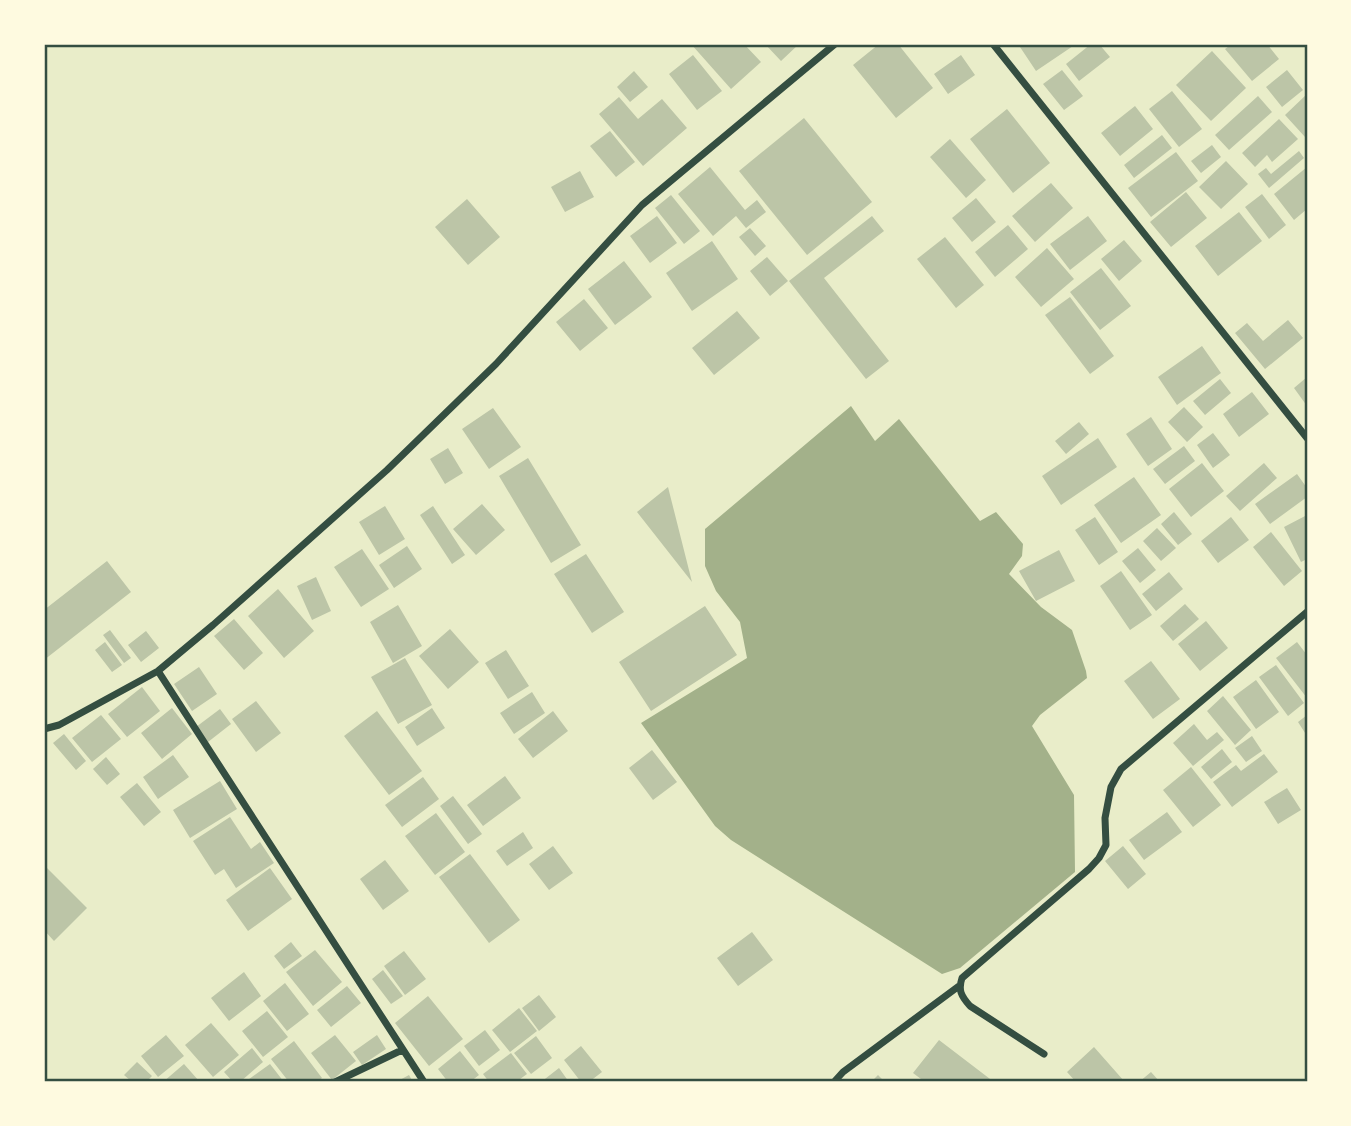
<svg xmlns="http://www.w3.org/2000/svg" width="1351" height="1126" viewBox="0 0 1351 1126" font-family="Barlow,sans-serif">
<rect width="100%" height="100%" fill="#e9edc9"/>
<path fill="#a3b18a" d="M851,406L875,441L899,419L980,521L996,512L1023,544L1022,556L1009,574L1041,607L1072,630L1086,671L1087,678L1040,715L1032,726L1074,795L1075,872L960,968L942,974L731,840L715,826L641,723L747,658L740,622L716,591L705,566V529Z"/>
<path fill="#bcc5a7" d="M691,44H744L761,62L731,89Z
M765,44H799L781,61Z
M879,44H898L933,88L896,118L853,65Z
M1018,44H1076L1036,71Z
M1091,44H1099L1110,57L1079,81L1066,64Z
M1232,44H1267L1279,59L1252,81L1225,49Z
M1212,51L1246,88L1211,121L1176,85Z
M693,55L722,91L697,110L669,74Z
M961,55L975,75L948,94L934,74Z
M1062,70L1083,96L1064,110L1043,84Z
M1287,70L1303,90L1282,107L1266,87Z
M634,71L648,87L630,102L617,87Z
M1172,91L1202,129L1179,147L1149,109Z
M1307,94V135L1305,137L1285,115Z
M1258,96L1272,112L1229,150L1215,135Z
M619,97L638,119L662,99L687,128L643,166L599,114Z
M1135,106L1153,129L1120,156L1101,133Z
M1007,109L1050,163L1013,193L970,139Z
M804,118L872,202L807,255L739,171Z
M1279,119L1298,139L1272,162L1267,155L1255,167L1242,153Z
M610,131L635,162L616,177L590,146Z
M1162,135L1172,148L1134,178L1124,165Z
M950,139L986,180L966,198L930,157Z
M1212,145L1221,157L1201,173L1191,161Z
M1299,151L1304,158L1269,188L1258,174L1266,168L1271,174Z
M1176,152L1198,181L1151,217L1128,188Z
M1226,161L1248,184L1221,209L1199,187Z
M710,167L745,210L757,200L766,212L746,228L736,216L713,236L678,194Z
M1307,167V209L1294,220L1274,194Z
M580,171L594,197L565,212L551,187Z
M1051,183L1073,208L1035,242L1012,216Z
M1186,192L1207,218L1171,247L1150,222Z
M1262,194L1286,225L1269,239L1245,207Z
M671,195L700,231L684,244L655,208Z
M976,198L996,222L972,242L952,218Z
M467,199L500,237L468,265L435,227Z
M1239,212L1262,241L1218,276L1195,246Z
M657,216L677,243L650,263L630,236Z
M872,216L884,231L824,278L889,361L866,379L789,281Z
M1088,216L1107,241L1070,270L1050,244Z
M1008,225L1028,249L995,277L975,252Z
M750,228L766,246L755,256L739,237Z
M945,237L984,285L956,308L917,259Z
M1124,240L1142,261L1119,281L1101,259Z
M712,241L738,279L692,311L666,273Z
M1047,248L1074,279L1041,307L1015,277Z
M767,257L788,281L770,296L750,271Z
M624,261L652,297L615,325L588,289Z
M1101,268L1131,306L1100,330L1070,292Z
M1070,297L1114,356L1090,374L1045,315Z
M584,299L608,328L580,351L556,322Z
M737,311L760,338L714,375L692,348Z
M1288,320L1303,338L1265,369L1235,333L1247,323L1263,341Z
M1202,346L1221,373L1177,405L1158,377Z
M1307,377V406L1294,388Z
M1220,379L1231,393L1205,415L1193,401Z
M1252,392L1269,414L1239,437L1223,414Z
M1184,407L1203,427L1187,442L1168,422Z
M493,408L521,447L489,469L462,429Z
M1151,417L1172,449L1148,466L1126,434Z
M1079,422L1089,434L1066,454L1055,441Z
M1213,433L1230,455L1213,468L1197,445Z
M1098,438L1117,467L1061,505L1042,476Z
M1184,446L1195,461L1165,484L1153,469Z
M448,448L463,473L445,484L430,459Z
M528,458L581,545L551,563L499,476Z
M1202,463L1224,491L1191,517L1169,489Z
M1264,463L1277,478L1240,511L1226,496Z
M1297,474L1307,488V497L1270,524L1255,504Z
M1134,477L1161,515L1121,543L1094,505Z
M668,487L692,582L637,512Z
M482,504L505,530L476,555L453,529Z
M385,506L405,539L379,555L359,522Z
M433,506L465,555L452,564L420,515Z
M1174,512L1192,534L1178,545L1161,524Z
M1307,515V559L1301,562L1284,527Z
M1095,517L1118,552L1099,565L1075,530Z
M1231,517L1249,540L1218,563L1201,541Z
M1157,528L1176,548L1161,561L1143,541Z
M1271,532L1302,571L1284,586L1253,547Z
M407,546L422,569L394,588L379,565Z
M1138,548L1156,570L1140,583L1122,561Z
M362,549L389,589L361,607L334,567Z
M1059,550L1075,581L1036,601L1019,571Z
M586,554L624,612L592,633L554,574Z
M107,561L131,592L44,660V610Z
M1121,571L1152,615L1130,630L1100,586Z
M1169,572L1183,589L1156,611L1142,594Z
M316,577L331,611L312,620L297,586Z
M278,589L314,631L284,658L248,616Z
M1185,604L1199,619L1173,641L1160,626Z
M398,605L422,646L393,663L370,622Z
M705,606L737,655L651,711L619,662Z
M234,619L263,653L244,670L214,636Z
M1206,621L1228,648L1200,671L1178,644Z
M450,629L479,662L448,689L419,656Z
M110,630L131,658L124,663L103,635Z
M146,631L159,648L141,662L128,645Z
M105,642L122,665L112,672L95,650Z
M1297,642L1307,655V698L1276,658Z
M506,650L529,686L508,699L485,663Z
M405,658L432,705L398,724L371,677Z
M1151,661L1180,699L1153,719L1124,681Z
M1276,665L1304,703L1288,716L1259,677Z
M199,667L217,694L192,711L174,684Z
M1256,680L1279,712L1256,729L1233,697Z
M142,687L160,711L127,737L108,714Z
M532,692L545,713L514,734L500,713Z
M1223,696L1251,730L1235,745L1207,711Z
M256,701L281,733L256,752L232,719Z
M172,708L192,734L162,759L141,733Z
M432,708L445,728L417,746L405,727Z
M220,709L231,724L208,742L196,727Z
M377,711L422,771L389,795L344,736Z
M553,711L568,731L533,758L518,739Z
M101,715L121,739L92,762L72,738Z
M1307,715V736L1298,722Z
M1194,724L1207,740L1217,732L1224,740L1193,766L1173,743Z
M64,734L86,761L76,770L53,743Z
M1252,736L1262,751L1246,762L1235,748Z
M1222,749L1232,762L1211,779L1201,767Z
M652,750L677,782L653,800L629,768Z
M1264,754L1278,772L1232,807L1213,782L1236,765L1241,771Z
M173,755L189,777L158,799L143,777Z
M106,757L120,774L107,785L93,769Z
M1191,767L1221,805L1193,827L1163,790Z
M505,776L521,798L483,826L467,805Z
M423,777L439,799L402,827L385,805Z
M220,781L237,809L190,838L173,810Z
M137,783L161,812L144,826L120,797Z
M1287,788L1301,810L1278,824L1264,802Z
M453,796L482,834L468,844L440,806Z
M1167,812L1182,832L1144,860L1129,840Z
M436,813L465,852L435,875L405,836Z
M230,817L251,849L260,842L274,863L236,888L224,869L215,875L193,841Z
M523,832L533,848L507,866L496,851Z
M553,846L573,873L549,890L529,864Z
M1123,846L1146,874L1128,889L1105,861Z
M470,854L520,920L489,943L439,877Z
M385,860L409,891L383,910L360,879Z
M44,865L87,908L54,941L44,930Z
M270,868L292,899L248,931L226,900Z
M752,932L773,960L738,986L717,958Z
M291,942L302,956L284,969L274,956Z
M315,950L342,982L313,1006L286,972Z
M404,951L426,979L405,995L384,966Z
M383,970L403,996L391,1004L372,979Z
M244,972L261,996L229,1021L211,998Z
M285,983L309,1014L287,1031L263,1001Z
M347,986L361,1003L331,1027L317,1010Z
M539,995L556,1017L539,1031L522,1008Z
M428,996L463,1039L429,1066L395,1023Z
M519,1008L537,1031L510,1052L492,1030Z
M267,1011L288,1037L263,1057L242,1031Z
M211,1023L239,1055L213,1077L185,1045Z
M485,1030L500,1050L479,1066L464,1046Z
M166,1035L184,1056L158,1077L141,1056Z
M335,1035L356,1061L332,1080L311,1053Z
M377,1035L386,1049L362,1065L353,1052Z
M536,1036L552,1058L531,1074L514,1053Z
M939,1040L994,1082H925L913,1073Z
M294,1041L322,1078L317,1082H289L271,1059Z
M581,1046L602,1072L589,1082H581L564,1060Z
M1094,1047L1124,1081L1123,1082H1076L1067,1072Z
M252,1048L263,1062L240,1082H233L224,1072Z
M460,1051L479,1075L470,1082H448L438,1069Z
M511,1053L527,1074L516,1082H489L483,1074Z
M137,1062L152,1076L146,1082H132L124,1075Z
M184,1064L199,1081L197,1082H163Z
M270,1064L284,1082H245Z
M559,1068L569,1082H541Z
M1151,1072L1160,1082H1139Z
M409,1075L413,1082H396Z
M878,1075L885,1082H871Z"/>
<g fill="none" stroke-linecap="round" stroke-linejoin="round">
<path stroke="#344e41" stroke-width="7" d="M993,44L1307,438
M158,671L424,1082
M44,729L59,725L158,671L213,625L387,470L496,364L642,205L835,44
M1044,1054L970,1006C961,996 958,990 962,978L1089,869L1099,858L1106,845L1105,818L1111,787L1121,769L1307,612
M335,1082L402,1050
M834,1082L843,1072L959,986"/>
</g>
<rect width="1351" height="1126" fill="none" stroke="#fefae0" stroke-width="91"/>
<rect x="46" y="46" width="1260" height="1034" fill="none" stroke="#344e41" stroke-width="2.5"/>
</svg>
